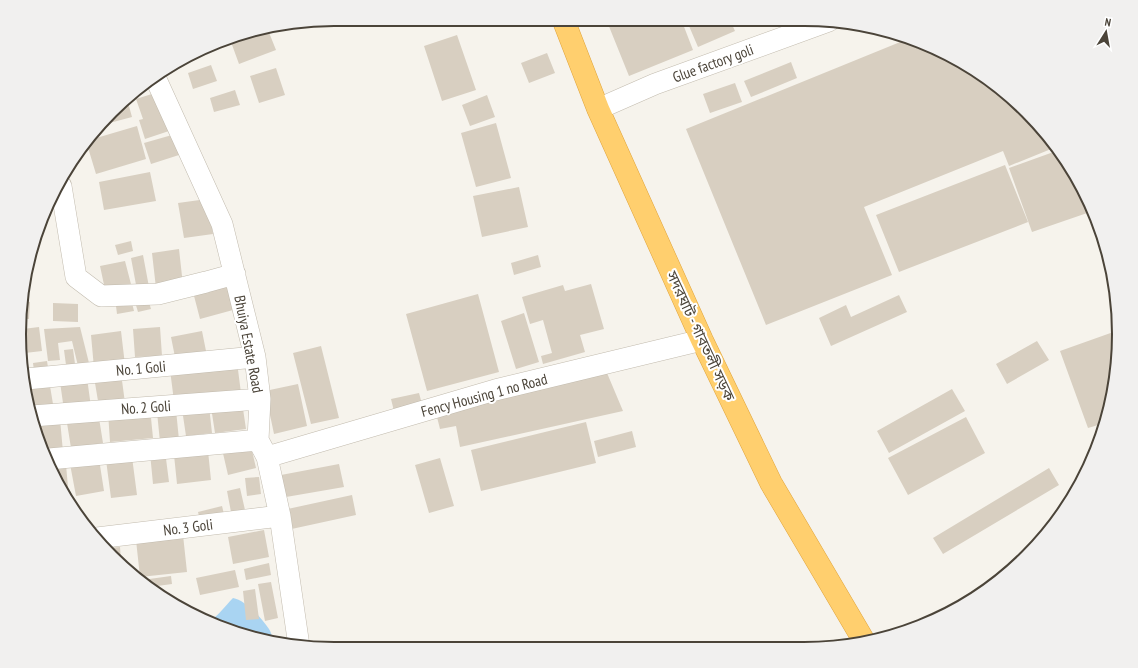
<svg xmlns="http://www.w3.org/2000/svg" width="1138" height="668" viewBox="0 0 1138 668" font-family="'PT Sans Narrow','Noto Sans Bengali',sans-serif">
<rect width="100%" height="100%" fill="#f6f3ec"/>
<path fill="#a9d4f2" d="M233,598C245,600 262,618 269,629C271,632 272,637 274,640L233,632L210,621C219,615 225,606 233,598Z"/>
<path fill="#d8cfc1" d="M442,19H458L459,22L445,27Z
M606,19H681L693,50L629,76Z
M686,19L730,20L735,31L698,47Z
M268,30L276,50L239,64L231,42L260,31Z
M457,35L476,90L442,101L424,46Z
M910,38L979,72L1027,111L1056,147L1009,166L1003,151L864,207L892,275L766,325L686,129Z
M547,53L555,73L529,83L521,63Z
M791,62L797,78L751,97L744,81Z
M211,65L217,81L193,89L188,73Z
M276,68L285,95L259,103L250,76Z
M735,83L742,102L710,113L703,94Z
M235,90L240,105L214,112L210,98Z
M155,93L169,131L145,139L139,120L143,119L136,99Z
M487,95L495,117L470,126L462,105Z
M127,99L132,117L102,125L113,113Z
M496,123L511,178L476,187L461,133Z
M137,126L146,159L96,174L86,141Z
M172,135L179,155L151,164L144,143Z
M1059,150L1066,159L1093,211L1032,232L1009,168Z
M1005,165L1028,222L899,272L876,215Z
M150,172L156,201L104,210L99,182Z
M519,187L528,227L482,237L473,196Z
M207,199L213,234L184,238L178,203Z
M131,241L133,251L118,255L115,245Z
M179,249L183,285L156,288L152,253Z
M143,255L149,287L137,290L131,258Z
M538,255L541,267L514,275L511,263Z
M125,261L132,288L106,294L100,266Z
M226,284L233,310L200,319L193,292Z
M591,284L604,329L580,335L585,352L543,364L541,356L552,353L543,320L530,324L522,297L563,285L565,291Z
M478,294L499,372L427,391L406,314Z
M899,295L907,312L831,346L819,318L846,305L851,317Z
M148,299L151,309L138,312L135,302Z
M24,301L30,302L29,319H22Z
M53,303L78,304V322L53,321Z
M132,303L134,311L117,314L116,306Z
M524,313L539,362L516,369L501,321Z
M22,325L23,329L39,327L42,351L25,353L27,366L24,367L19,334L20,326Z
M80,327L89,363L78,366L72,341L58,343L60,360L48,361L44,329Z
M160,327L162,356L135,357L133,329Z
M1119,330L1113,396L1105,423L1088,428L1060,351Z
M121,331L125,365L94,368L91,335Z
M202,331L207,356L176,362L171,337Z
M1037,341L1049,360L1007,384L996,364Z
M321,346L339,418L311,424L293,353Z
M73,349L75,364L66,365L64,350Z
M47,361L49,374L34,371L33,363Z
M237,362L241,393L174,401L170,370Z
M121,373L125,403L99,407L94,377Z
M607,373L623,411L460,447L456,426L440,429L436,413Z
M87,378L91,407L64,410L60,382Z
M49,380L53,404L31,408L27,383Z
M298,384L307,426L274,434L265,391Z
M952,389L965,411L889,453L877,431Z
M419,393L422,404L394,411L391,399Z
M242,402L246,429L215,433L211,407Z
M209,406L212,433L186,436L182,409Z
M150,408L153,438L110,442L108,412Z
M176,410L179,440L160,442L157,412Z
M966,417L985,453L908,495L888,458Z
M99,418L103,443L71,448L67,423Z
M60,419L63,452L45,453L36,435L33,421Z
M586,422L596,463L481,491L471,450Z
M632,431L636,447L598,457L594,441Z
M250,442L256,468L228,475L222,449Z
M165,451L169,482L153,484L150,453Z
M208,451L211,480L177,484L174,455Z
M132,457L137,495L111,498L106,460Z
M440,458L454,506L429,513L415,465Z
M99,459L104,491L76,496L70,464Z
M339,464L344,487L286,497L281,475Z
M66,465L69,498L53,467Z
M1049,468L1059,485L943,554L933,538Z
M259,477L261,494L247,496L245,478Z
M240,488L245,510L231,512L227,491Z
M352,495L356,515L287,530L283,510Z
M222,506L224,514L200,520L198,512Z
M264,530L269,557L233,564L228,537Z
M183,535L187,572L140,577L136,540Z
M120,547L121,560L107,548Z
M269,563L271,575L246,580L244,569Z
M235,570L239,587L200,595L196,578Z
M171,576L172,584L150,587L142,580Z
M271,582L278,618L265,621L258,584Z
M255,589L259,619L246,620L243,591Z"/>
<g fill="none" stroke-linecap="round" stroke-linejoin="round">
<defs>
<path id="street" d="M155,77L222,224L255,357L260,399L258,440L267,457L280,516L299,646
M598,109L655,84L829,21
M61,186L76,277L101,296L158,294L206,282L235,274
M26,379L255,357
M32,416L260,399
M267,457L495,390L702,340
M49,459L258,440
M97,538L280,516"/>
<path id="highway" d="M563,19L598,109L702,340L771,483L864,641"/>
</defs>
<use href="#street" stroke="#c2bbae" stroke-width="22"/>
<use href="#highway" stroke="#e0a43c" stroke-width="23"/>
<use href="#street" stroke="#fff" stroke-width="21"/>
<use href="#highway" stroke="#ffcf6e" stroke-width="22"/>
</g>
<g text-anchor="middle" dominant-baseline="central" stroke-width="4" stroke-linejoin="round" paint-order="stroke">
<g font-size="15" fill="#4b4439" stroke="#fff">
<text transform="translate(713 63) rotate(-20)">Glue factory goli</text>
<text transform="translate(701 336) rotate(65)">সদরঘাট - গাবতলী সড়ক</text>
<text transform="translate(249 344) rotate(79)">Bhuiya Estate Road</text>
<text transform="translate(141 368) rotate(-5)">No. 1 Goli</text>
<text transform="translate(484 395) rotate(-15)">Fency Housing 1 no Road</text>
<text transform="translate(146 407) rotate(-4)">No. 2 Goli</text>
<text transform="translate(188 527) rotate(-7)">No. 3 Goli</text>
</g>
</g>
<path d="M0 0H1138V668H0ZM334 26H804A308 308 0 0 1 1112 334V334A308 308 0 0 1 804 642H334A308 308 0 0 1 26 334V334A308 308 0 0 1 334 26Z" fill="#f1f0ef" fill-rule="evenodd"/>
<path fill="none" stroke="#4b4439" stroke-width="2" d="M334 26H804A308 308 0 0 1 1112 334V334A308 308 0 0 1 804 642H334A308 308 0 0 1 26 334V334A308 308 0 0 1 334 26Z"/>
<g transform="translate(1106 32) rotate(11)" stroke="#ffffff" stroke-width="3" paint-order="stroke">
<path d="M0-3L7 15L0 10L-7 15Z" fill="#4b4439"/>
<text y="-6" font-size="11" font-weight="bold" text-anchor="middle" fill="#4b4439">N</text>
</g>
</svg>
